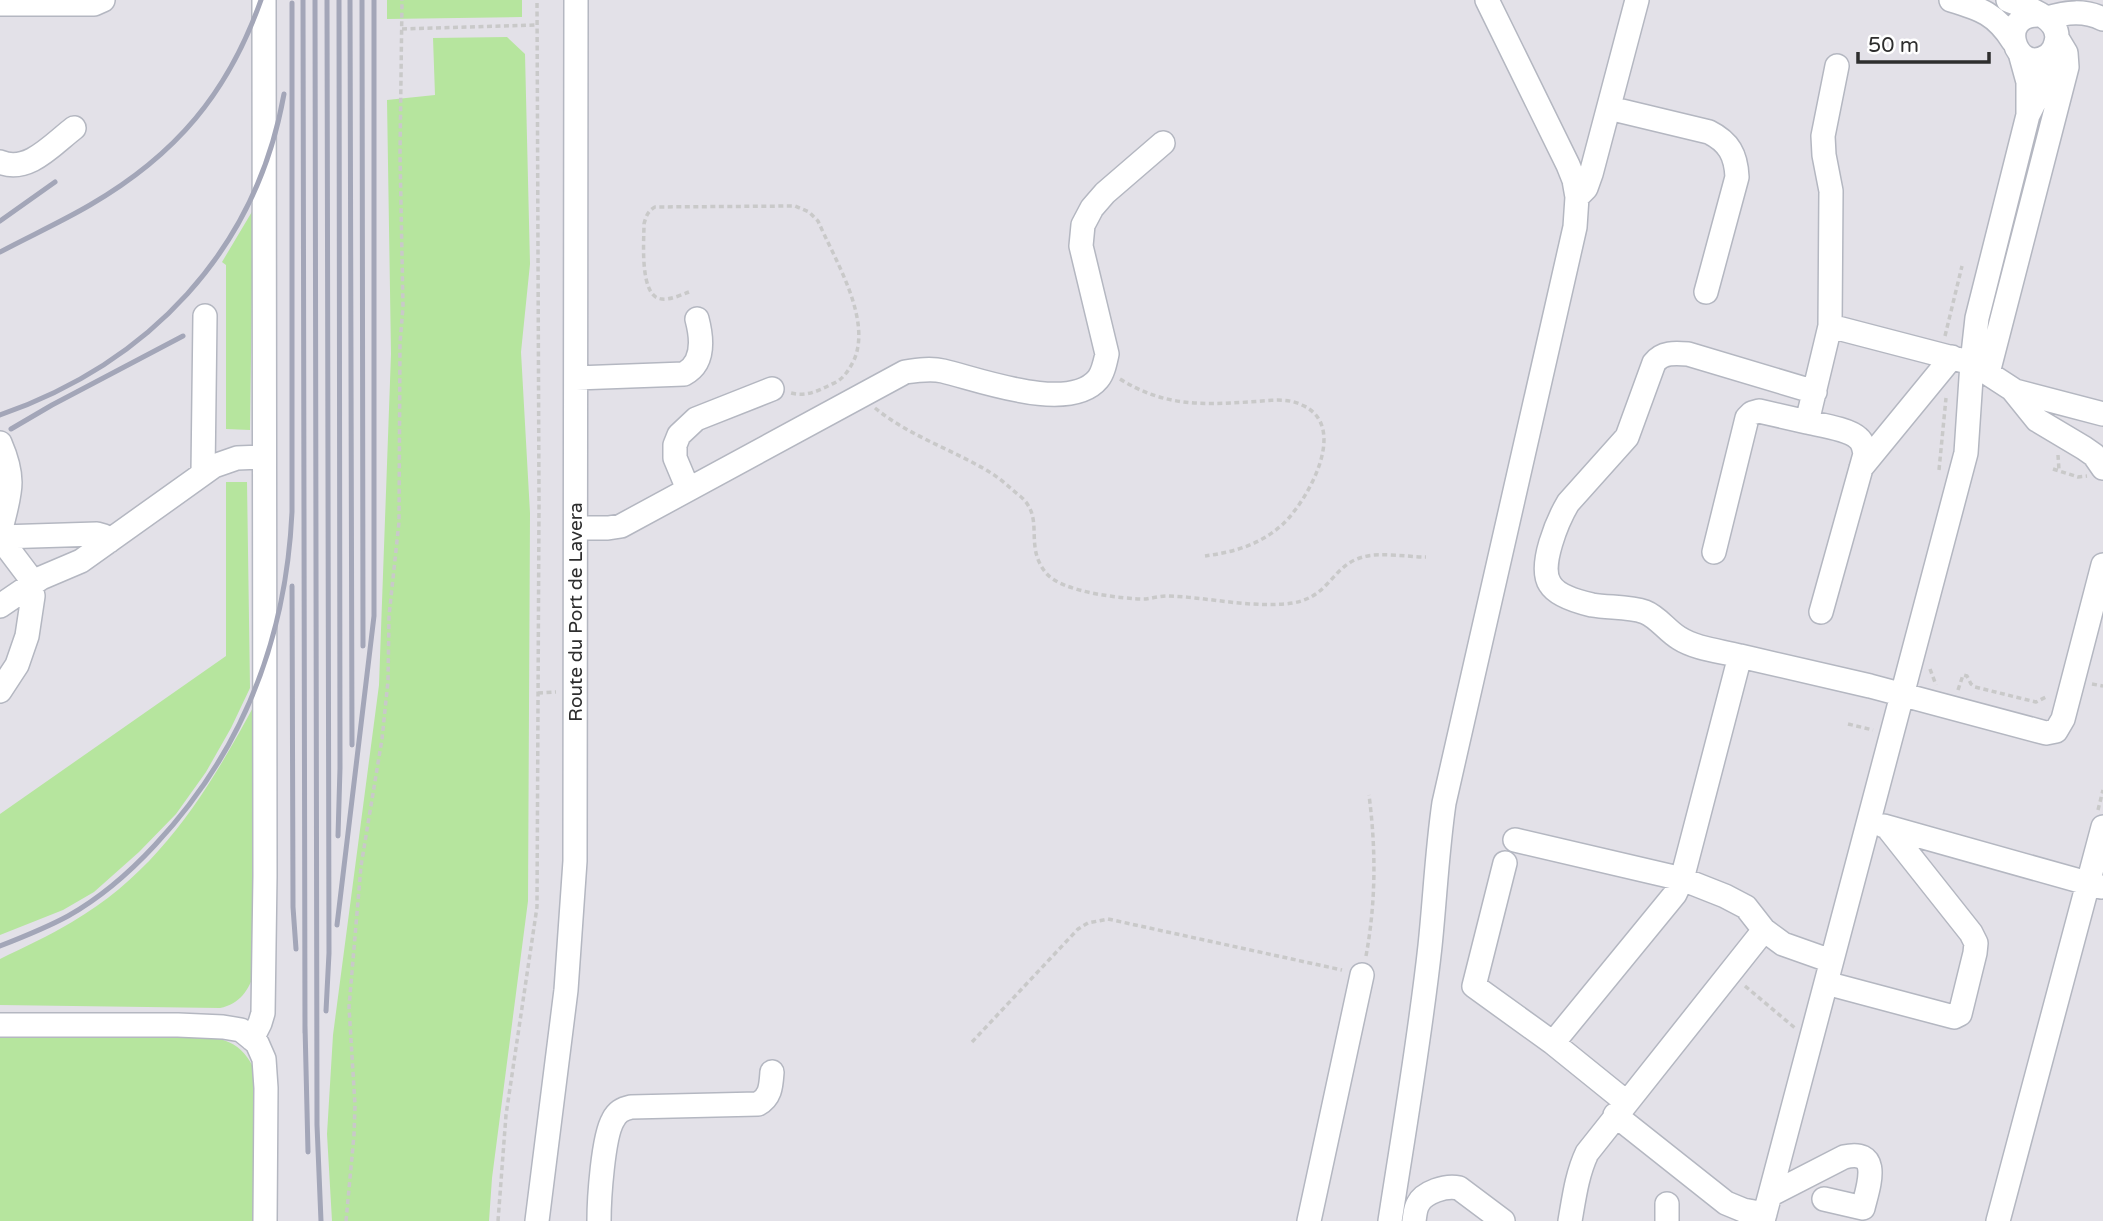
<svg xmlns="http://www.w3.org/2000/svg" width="2103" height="1221" viewBox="0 0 2103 1221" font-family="'Varela Round',sans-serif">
<rect width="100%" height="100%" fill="#efe9e1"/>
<path fill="#e3e1e8" d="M0,0H2103V1221H0Z"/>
<path fill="#b6e59e" d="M387,0H522V17L387,19Z
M507,37L525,54L530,264L521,352L530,513L528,901L492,1178L489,1221H332L327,1134L333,1035L379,685L391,354L387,100L435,95L433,38Z
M253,210L250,430L226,429V265L222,262Z
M226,482H247L250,688L231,728L206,772L176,814L139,852L94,892L63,910L0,935V814L226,656Z
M256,702L255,971C249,990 240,1004 220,1008L0,1005V959C24,947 49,936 72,922C161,870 209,789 256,702Z
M189,1035C222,1037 242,1040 256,1073V1221H0V1037Z"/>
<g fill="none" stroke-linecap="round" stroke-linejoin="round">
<defs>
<path id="minor" d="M1487,0L1568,165L1574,180L1577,197
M1951,0C1981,9 1996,14 2013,41
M2008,0C2025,7 2063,18 2056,42C2055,48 2052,53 2047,56C2015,76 1995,13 2040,15
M0,4H94L103,0
M2047,18C2067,12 2084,10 2103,19
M2020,53L2028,82V115L2042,87L2052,51
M1837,66L1823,136L1824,155L1831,191L1830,326L1972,363L2012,389L2037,420L2084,448L2094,455L2103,468
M1609,108L1709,132C1729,142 1736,155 1737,177L1706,292
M0,162C28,174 53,144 74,128
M1988,373L2067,67L2066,53L2057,38
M576,378L684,374C705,363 702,338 697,319
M2015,391L2103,414
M0,443C17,482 9,494 0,533
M1861,468L1952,357
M203,473L205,316
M688,489L675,458V445L679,435L696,419L772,389
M576,528H608L621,526L905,372C918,370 931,368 943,371C978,379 1069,414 1098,379C1103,373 1105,363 1107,354L1081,246L1083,225L1092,208L1105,193L1163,143
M0,537L97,534L104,536L109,541
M0,538L28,575L33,596L27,636L17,665L0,691
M1714,552L1747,418L1752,413L1759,411L1807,422
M0,606L41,578L81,561L214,466L237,458L264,457
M1821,612L1865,454C1864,448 1863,442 1858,438C1849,429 1820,425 1807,422L1830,326
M1740,656C1721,651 1696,649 1679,638C1667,631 1658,617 1645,612C1629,606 1609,608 1592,605C1579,602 1557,596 1550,584C1538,566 1558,520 1568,503L1627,437L1654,363C1662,352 1675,353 1688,354L1815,392
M1884,826L2101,887
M1515,840L1682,879L1725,896L1746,907L1764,930L1783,944L1831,961
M1505,863L1474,986L1553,1043L1675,894L1682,879L1740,656L1870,686L2046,733L2056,731L2063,719L2103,565
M1826,983L1954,1017L1960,1014L1975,953L1976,943L1971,933L1887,827
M0,1025H178L223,1027L241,1030L257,1043L264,1059L266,1088L265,1221
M252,1039L260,1023L263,1013L265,876L264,0
M1553,1043L1626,1102
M1615,1115L1726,1203L1743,1210L1765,1214
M1770,1195L1844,1157C1883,1148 1868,1187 1863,1208L1824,1199
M537,1221L566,990L575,861L576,0
M599,1221C599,1199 603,1137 613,1120C617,1112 622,1109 631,1107L758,1104C771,1097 771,1085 772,1072
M1309,1221L1362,975
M1390,1221C1404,1130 1420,1038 1430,946C1435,898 1437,851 1444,803L1575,227L1577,197L1586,188L1591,174L1637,0
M1414,1221C1415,1215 1415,1209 1418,1204C1424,1192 1446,1185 1459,1188L1503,1221
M1570,1221C1574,1198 1577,1174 1587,1153L1764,930
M1667,1221V1204
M1763,1221L1966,453L1972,363L1977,318L2028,115
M1998,1221L2103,827"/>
</defs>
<use href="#minor" stroke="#b4b7c1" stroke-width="26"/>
<path stroke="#c9c9c9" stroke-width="3.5" stroke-dasharray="5 3.5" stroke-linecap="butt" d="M402,29L537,25
M689,292C681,295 670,300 662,299C639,298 644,241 644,224C646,216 648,211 655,207L795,206L809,212L818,221C835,260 872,319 854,360C849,370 843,380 832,384C818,391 806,397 791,393
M1945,336L1962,266
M1120,379C1163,406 1200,405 1249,402C1267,401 1286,397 1302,405C1350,426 1308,500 1283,524C1260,545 1234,552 1205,556
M875,408C909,436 954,450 991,473C1001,479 1010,488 1020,496C1046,518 1023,545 1046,573C1061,592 1122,599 1146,599C1153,598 1160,596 1167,596C1206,597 1244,607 1284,604C1331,601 1329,566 1363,557C1379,552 1408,557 1426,557
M2058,455L2059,470
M2053,469L2078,477L2087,476
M1939,470L1946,398
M1930,669L1936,685
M2092,684L2103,686
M1958,690L1963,675L1967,676L1971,684L1975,687L2036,702L2048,696
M538,693L556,692
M1848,724L1873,730
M2098,810L2103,790
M1366,956C1376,902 1376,849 1369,795
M1745,986L1795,1028
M972,1042L1078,929L1088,923L1108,919L1342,970
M346,1221L354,1135L355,1105L349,1007L361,866L382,739L388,681L389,616L399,522L400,343L403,307L400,154L402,0
M498,1221L506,1115L537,907L539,504L537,0"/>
<use href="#minor" stroke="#fff" stroke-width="23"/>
<path stroke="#a3a6b8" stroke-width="5" d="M303,0L305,1033
M315,0L317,1125L321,1221
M350,0L352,745
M362,0L363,646
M0,221L55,182
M0,252C30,236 61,222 90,205C176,155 228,93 261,0
M0,415C149,363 256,251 284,94
M11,429L52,405L183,336
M292,586L293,907L296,949
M338,836L340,768L339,0
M337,925L374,616V0
M0,946C23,937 46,928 68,916C100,898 130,872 155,845C243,751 286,640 292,512V3
M326,1011L329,953L327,0
M305,1026L308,1152"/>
</g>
<g text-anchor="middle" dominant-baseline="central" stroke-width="5" stroke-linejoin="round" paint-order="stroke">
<g font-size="19" fill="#2e2e2e" stroke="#fff">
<text transform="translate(576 612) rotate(-90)">Route du Port de Lavera</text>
</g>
</g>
<path d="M1858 52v10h131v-10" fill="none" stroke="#2e2e2e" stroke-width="3.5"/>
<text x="1868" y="52" font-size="21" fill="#2e2e2e" stroke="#ffffff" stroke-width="5" paint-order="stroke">50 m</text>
</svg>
